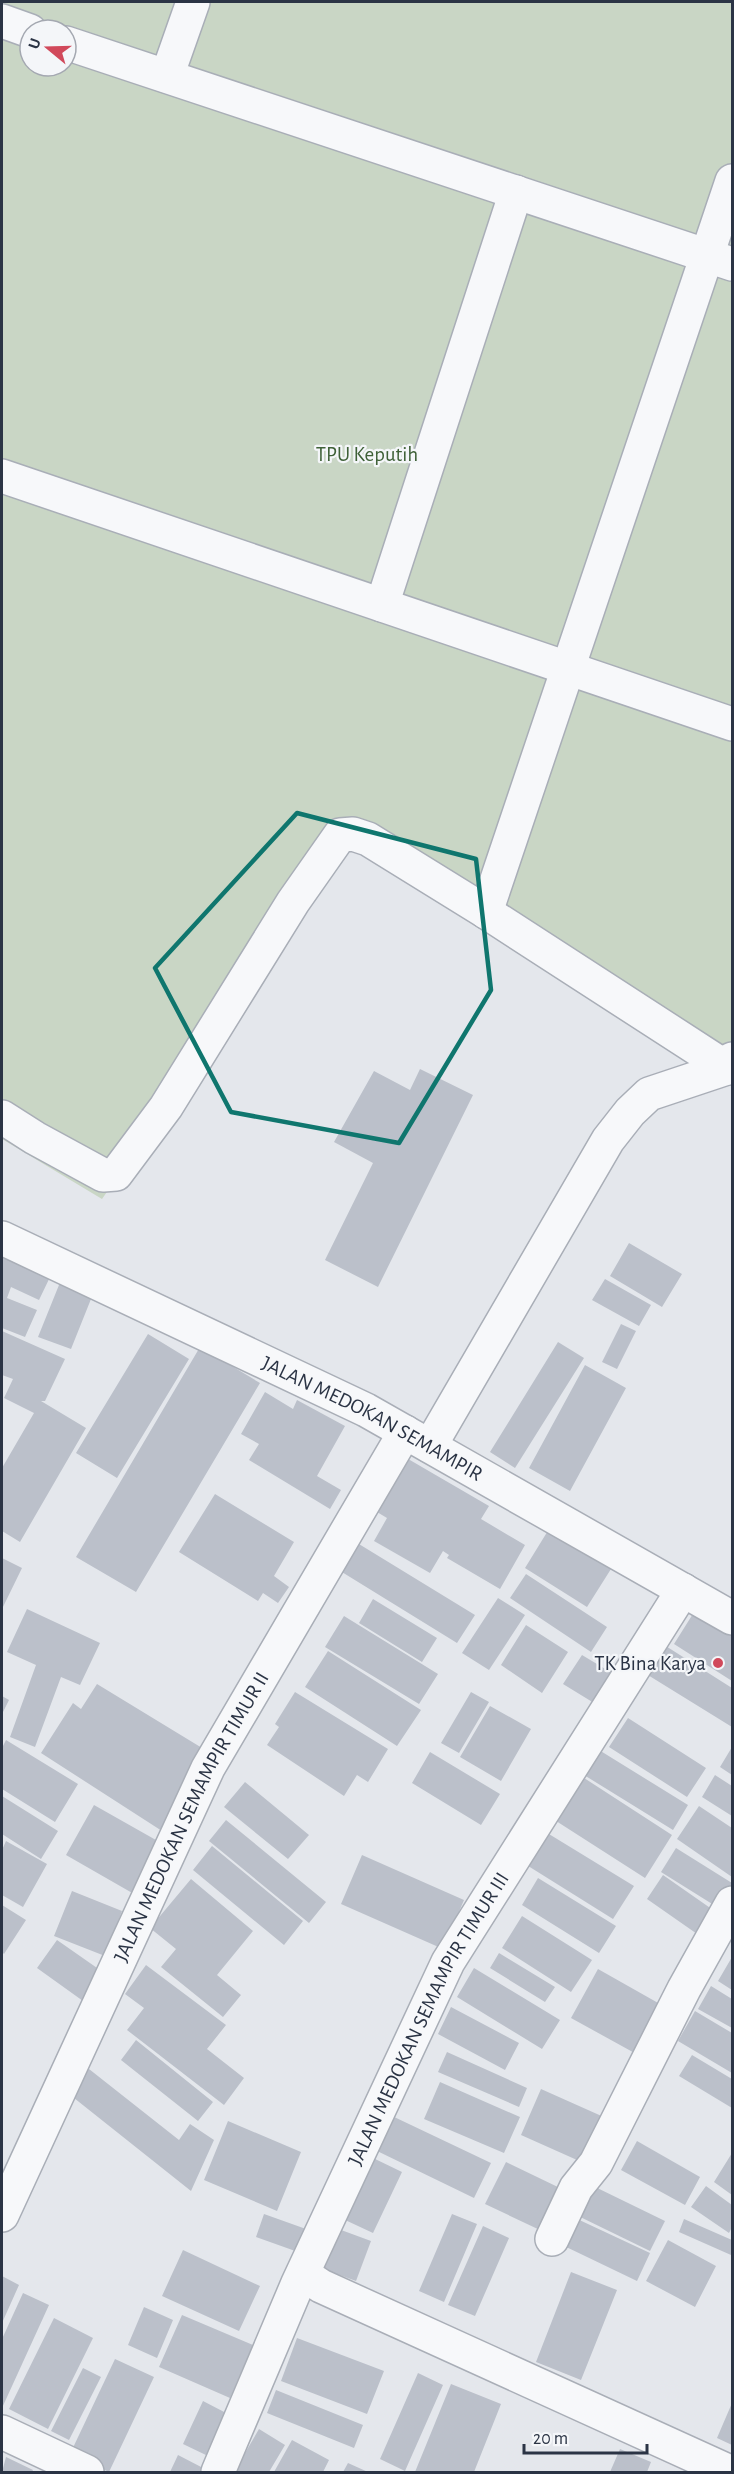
<svg xmlns="http://www.w3.org/2000/svg" width="734" height="2474" viewBox="0 0 734 2474" font-family="'Alegreya Sans',sans-serif">
<rect width="100%" height="100%" fill="#e4e7ec"/>
<path fill="#c9d6c5" fill-rule="evenodd" d="M2,2H732V1081L349,843L102,1199L2,1139ZM30,30H66V66H30Z"/>
<path fill="#bbc0ca" d="M420,1069L473,1095L378,1287L325,1260L373,1163L334,1142L374,1071L410,1090Z
M629,1243L682,1274L662,1307L610,1276Z
M2,1253L51,1275L39,1300L11,1287L7,1298L37,1310L25,1337L2,1328Z
M605,1279L651,1305L639,1326L592,1300Z
M61,1280L93,1294L71,1349L38,1337Z
M621,1324L636,1331L617,1369L602,1362Z
M2,1331L65,1359L45,1401H41L86,1428L20,1542L2,1531V1468L34,1413L4,1398L13,1379L2,1375Z
M148,1334L189,1359L117,1478L76,1453Z
M558,1342L584,1358L515,1468L490,1452Z
M200,1347L260,1383L136,1592L76,1557Z
M585,1365L626,1388L570,1491L529,1468Z
M265,1392L293,1409L297,1400L345,1426L317,1476L341,1490L330,1509L249,1460L259,1444L241,1434Z
M403,1456L489,1506L481,1519L525,1545L500,1589L447,1558L449,1555L443,1551L430,1573L374,1541L387,1518L372,1509Z
M215,1494L294,1542L274,1576L289,1587L278,1603L263,1593L258,1601L179,1552Z
M549,1529L611,1569L587,1607L525,1568Z
M354,1541L475,1615L457,1643L337,1569Z
M2,1558L22,1568L2,1609Z
M526,1574L607,1627L591,1652L510,1598Z
M498,1598L525,1615L489,1670L462,1653Z
M373,1599L437,1638L422,1662L359,1623Z
M27,1609L100,1643L80,1685L61,1677L35,1747L10,1737L36,1665L7,1652Z
M696,1609L732,1632V1681L674,1644Z
M344,1616L438,1674L419,1704L325,1647Z
M526,1625L568,1652L542,1693L501,1665Z
M661,1643L732,1688V1727L643,1672Z
M328,1651L421,1710L397,1746L305,1687Z
M582,1655L612,1673L594,1703L563,1684Z
M97,1684L207,1751L162,1831L41,1753L73,1703L81,1709Z
M295,1692L388,1749L368,1782L357,1775L344,1796L267,1745L279,1727L275,1724Z
M471,1692L489,1702L459,1753L441,1743Z
M2,1696L9,1700L2,1714Z
M490,1706L531,1729L501,1781L460,1757Z
M628,1718L706,1768L687,1797L609,1747Z
M6,1740L78,1784L55,1822L2,1789V1748Z
M732,1747V1775L720,1767Z
M599,1750L688,1805L673,1830L584,1775Z
M430,1752L500,1794L481,1825L412,1783Z
M715,1775L732,1786V1816L702,1797Z
M581,1776L672,1835L645,1878L553,1819Z
M245,1782L309,1835L288,1859L224,1807Z
M2,1796L58,1831L41,1859L2,1834Z
M94,1805L163,1844L134,1894L66,1855Z
M699,1806L732,1828V1877L677,1839Z
M226,1820L326,1902L309,1923L209,1841Z
M544,1831L634,1886L613,1919L525,1864Z
M6,1841L47,1864L23,1907L2,1895V1850Z
M212,1846L303,1921L284,1945L193,1870Z
M676,1848L732,1883L717,1907L661,1872Z
M362,1855L464,1900L443,1949L341,1904Z
M663,1875L716,1912L700,1936L647,1899Z
M538,1878L616,1926L599,1953L522,1905Z
M191,1879L253,1931L217,1975L241,1995L223,2017L161,1967L176,1949L150,1928Z
M72,1891L122,1911L105,1956L54,1936Z
M2,1905L26,1920L4,1954L2,1952Z
M522,1916L592,1960L571,1992L502,1948Z
M57,1940L110,1977L90,2006L37,1968Z
M499,1953L555,1987L545,2002L490,1968Z
M732,1957V1990L718,1981Z
M146,1965L226,2025L207,2049L244,2078L224,2105L127,2030L144,2008L125,1994Z
M474,1968L560,2020L542,2049L457,1997Z
M598,1969L667,2008L640,2056L571,2018Z
M711,1986L732,1999V2028L698,2009Z
M451,2007L519,2043L505,2070L438,2034Z
M695,2011L732,2033V2073L678,2041Z
M136,2040L213,2102L198,2121L121,2060Z
M447,2052L527,2088L519,2107L438,2072Z
M692,2055L732,2079V2108L679,2076Z
M89,2069L179,2140L190,2124L214,2140L191,2191L69,2094Z
M440,2082L520,2117L504,2153L424,2119Z
M541,2089L606,2118L586,2164L521,2135Z
M390,2115L491,2163L474,2198L373,2149Z
M228,2121L301,2152L277,2211L204,2180Z
M637,2141L700,2177L685,2205L621,2170Z
M732,2153V2195L714,2182Z
M371,2157L402,2172L373,2233L343,2219Z
M506,2162L562,2189L542,2231L485,2204Z
M587,2183L665,2221L650,2251L572,2213Z
M706,2186L732,2205V2227L729,2233L691,2207Z
M264,2214L306,2229L298,2252L256,2237Z
M452,2214L477,2224L444,2302L419,2291Z
M573,2217L650,2253L637,2281L560,2244Z
M684,2219L732,2240L731,2255L679,2232Z
M483,2226L509,2238L475,2316L448,2305Z
M333,2227L371,2241L356,2281L318,2267Z
M668,2240L716,2266L695,2307L646,2281Z
M183,2250L260,2286L239,2331L162,2296Z
M571,2272L617,2290L581,2380L536,2362Z
M2,2276L19,2285L2,2323Z
M23,2293L49,2305L2,2408V2339Z
M144,2307L173,2320L157,2358L128,2345Z
M182,2315L253,2345L230,2398L159,2367Z
M54,2318L93,2338L48,2429L9,2409Z
M297,2338L384,2371L367,2414L281,2381Z
M115,2359L154,2377L109,2472L70,2454Z
M83,2368L101,2377L69,2440L51,2431Z
M418,2373L443,2385L405,2471L380,2459Z
M451,2384L501,2404L474,2472H415Z
M276,2390L363,2425L354,2448L267,2413Z
M203,2401L228,2414L208,2456L183,2444Z
M732,2403V2445L717,2438Z
M259,2429L285,2445L269,2472H234Z
M292,2440L329,2460L323,2472H274Z
M620,2449L651,2462L647,2472H610Z
M178,2455L205,2469L203,2472H170Z
M6,2457L33,2470L32,2472H2Z
M348,2463L368,2472H343Z"/>
<g fill="none" stroke-linecap="round" stroke-linejoin="round">
<defs>
<g id="minor">
<path d="M2,21L30,31"/>
<path d="M66,43L732,264"/>
<path d="M167,76L193,2"/>
<path d="M2,476L732,724"/>
<path d="M382,605L516,192"/>
<path d="M486,912L732,181"/>
<path d="M2,1117L35,1138L103,1175L116,1174L166,1107L293,902L340,835L353,834L368,839L486,912L727,1068"/>
<path id="s1" d="M2,1238L366,1410L732,1618"/>
<path d="M430,1446L608,1140L630,1112L649,1094L727,1068L732,1059"/>
<path id="s2" d="M2,2215L208,1768L405,1432"/>
<path d="M552,2239L576,2188L596,2163L684,1989L732,1903"/>
<path d="M303,2274L321,2286L730,2472"/>
<path d="M2,2432L87,2472"/>
<path id="s3" d="M218,2472L298,2283L448,1962L683,1590"/>
</g>
</defs>
<use href="#minor" stroke="#a9aeb7" stroke-width="36"/>
<use href="#minor" stroke="#f7f8fa" stroke-width="33"/>
</g>
<path fill="none" stroke="#0f766e" stroke-width="4.5" stroke-linejoin="round" d="M297,813L476,859L491,990L399,1143L231,1112L155,968Z"/>
<circle fill="#d1495b" stroke="#f4f6f9" stroke-width="2" cx="718" cy="1663" r="6"/>
<g text-anchor="middle" dominant-baseline="central" stroke-width="4.5" stroke-linejoin="round" paint-order="stroke">
<g font-size="21" fill="#3f6138" stroke="#f4f6f9">
<text x="367" y="454">TPU Keputih</text>
</g>
<g font-size="21" fill="#2b3445" stroke="#f4f6f9">
<text stroke="none"><textPath href="#s1" startOffset="412">JALAN MEDOKAN SEMAMPIR</textPath></text>
<text stroke="none"><textPath href="#s2" startOffset="441">JALAN MEDOKAN SEMAMPIR TIMUR II</textPath></text>
<text stroke="none"><textPath href="#s3" startOffset="500">JALAN MEDOKAN SEMAMPIR TIMUR III</textPath></text>
</g>
<g font-size="21" fill="#2b3445" stroke="#f4f6f9" text-anchor="end">
<text x="706" y="1663">TK Bina Karya</text>
</g>
</g>
<rect width="734" height="2474" fill="none" stroke="#2b3445" stroke-width="6"/>
<g transform="translate(48 48) rotate(289)"><circle r="28" fill="#f4f6f9" stroke="#a4a8b1" stroke-width="1.5"/>
<path d="M0-4.5L10 22L0 15L-10 22Z" fill="#d1495b"/>
<text y="-9" font-size="16" font-weight="bold" text-anchor="middle" fill="#2b3445">U</text>
</g>
<path d="M524 2444v9h123v-9" fill="none" stroke="#2b3445" stroke-width="3"/>
<text x="533" y="2444" font-size="18" fill="#2b3445" stroke="#f4f6f9" stroke-width="4.5" paint-order="stroke">20 m</text>
</svg>
